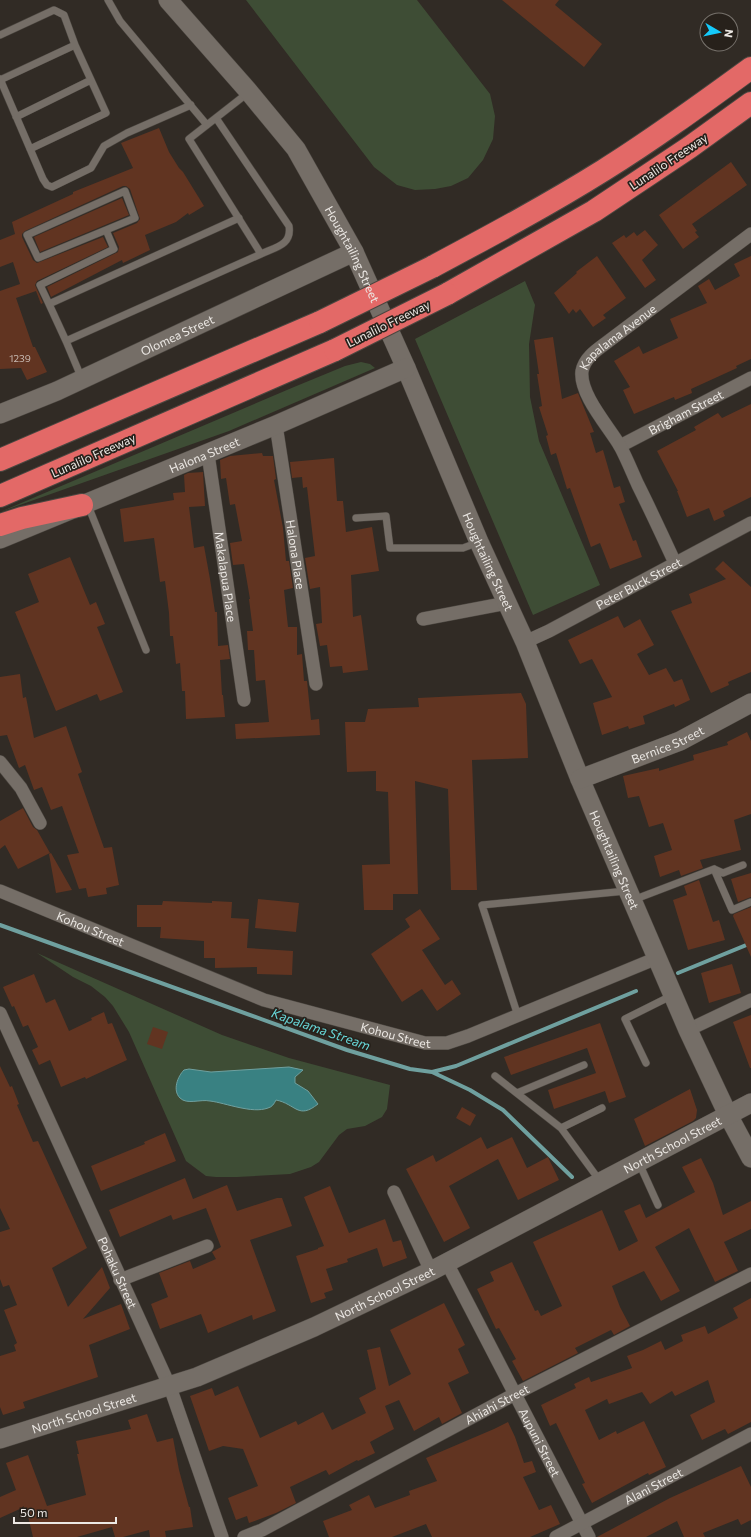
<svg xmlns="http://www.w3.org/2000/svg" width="751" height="1537" viewBox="0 0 751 1537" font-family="Commissioner,sans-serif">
<rect width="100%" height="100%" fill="#312b25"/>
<path fill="#3e4d35" d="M246,0H417L490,94L495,116L493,139L483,160L468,178L451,186L435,189L415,190L397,185L374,167Z
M525,281L535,305L529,344L530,397L539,441L600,585L533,615L415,339Z
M361,362L370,364L375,368L229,431L0,512L294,387L345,366Z
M37,953L222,1035L289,1058L390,1085L387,1109L382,1117L365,1126L347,1129L339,1135L319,1162L311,1167L290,1174L237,1177H216L206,1176L186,1161L129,1032L113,1006L105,997L91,986L73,977Z"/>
<path fill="#398182" stroke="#6fa09f" d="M289,1067L303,1070L295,1077V1083L308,1091L318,1104C298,1120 296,1104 276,1100C274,1104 272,1107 268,1108C252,1114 226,1103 210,1101C200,1099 187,1105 180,1098C172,1090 178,1076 184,1070L189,1069L211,1072Z"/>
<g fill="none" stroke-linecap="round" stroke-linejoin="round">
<path stroke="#6fa09f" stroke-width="4" d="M0,925L347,1050L410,1069L432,1072L456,1066L636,991
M678,973L751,943
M432,1072L470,1090L503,1110L572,1177"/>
</g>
<path fill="#613421" d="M502,0H559L555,5L602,44L584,67Z
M159,128L169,152L179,168L183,172L204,206L189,215L188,213L176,222L145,235L150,250L123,263L122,260L51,297L47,287L118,252L119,247L113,233L137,223L140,219L130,189L126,186H123L25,231L22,234V237L33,260L37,263L103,237L108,247L37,281L35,285L43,303L41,304L36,291L16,298L33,347H35L47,372L27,380L21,368L0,369V291L20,284L13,262L0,267V240L15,234L12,222L73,194V192L133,168L121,143Z
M731,162L747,185L692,224L697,231L695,232L699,237L683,249L659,215Z
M122,198L129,215L40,252L34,237Z
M645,230L658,245L642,260L656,280L645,288L612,243L624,235L626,238L634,232L637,236Z
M597,256L626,298L603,315L606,318L593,327L580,309L576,313L573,309L569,314L554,293L577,273L576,272Z
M751,256V359L736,366L737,368L691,389L692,393L675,400L674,397L634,414L623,390L630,387L614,361L639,346L643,354L678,338L670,319L707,303L698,286L709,279L715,290L740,276L734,264Z
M553,337L562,399L578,393L594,432L590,433L596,453L603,450L614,488L620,486L625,502L619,504L633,541L636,540L642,557L610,569L600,543L591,547L570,488L567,489L556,453L551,455L546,436L548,435L539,407L542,406L537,374H539L534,340Z
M751,404V497L723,511L725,516L714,521L709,508L687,517L677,491H678L657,451L696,430L694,427L718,413L722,418Z
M262,453L263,456H273L276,479L274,480L283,528L286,561H289L293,588L284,590L288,627H297V655L302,654L304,681H307L311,720L319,719L320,735L236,739L235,724L269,722L265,680L256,681L254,650H248L247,631H253L249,599H250L244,564L233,565L230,543L242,541L235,504L230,505L226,478L221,479L220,460L230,456Z
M334,458L337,501H343L346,532L372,527L379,571L351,575L353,617L361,615L368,670L343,673L342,666L330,667L327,645L320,646L316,624L322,623L320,587L310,589L305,558L315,556L307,487L303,488L302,477L292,478L290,462Z
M203,472L205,506L189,507L194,548L204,546L210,579L215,612H217L218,646L228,645L230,659L220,660L222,695H223L225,717L186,719L185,691H182L180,663L176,664L173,636H170L169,613L165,581L160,582L154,538L124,542L120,509L174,500L173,493L185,492L184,475L188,473Z
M70,557L90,605L96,602L105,624L97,627L123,692L100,701L97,694L56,711L15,612L39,602L28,574Z
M723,561L751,587V672L728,682L729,685L711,693L671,611L692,603L689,594L726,579L715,569Z
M618,616L624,628L640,619L654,645L637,654L649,675L666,668L674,682L682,679L690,700L675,707L674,704L643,716L645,724L629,729L628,726L602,735L593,703L612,697L592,659L580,664L568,640Z
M20,674L23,698L26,697L34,738L66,726L82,772L78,774L104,848L112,847L119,885L106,888L107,894L88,897L86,888L79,889L67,855L79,853L62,806L51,810L42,787L34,790L25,765L19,768L7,735L0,736V677Z
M521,693L526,704L528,758L472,760L477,890H451L448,789L415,781L418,894H393V910H364L362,865L390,864L388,792L376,791V771L347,772L345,722H365L368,709L419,707L418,698Z
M747,732L751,741V814L734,820L741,850L700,860L703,868L681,876L679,870L660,877L654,856L672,850L663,823L649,827L639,796L628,798L623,776L659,768V771L694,760L693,755L728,745L727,742Z
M23,808L33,827L37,830L50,853L18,869L5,845L0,849V821Z
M51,853L72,890L56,893L49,854Z
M751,873V897L738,902L731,879Z
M699,880L713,922L719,920L725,940L688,950L673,900L687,895L684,886Z
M258,899L299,903L296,932L255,928Z
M163,901L212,903V901L232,902L231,918L249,919L247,948L293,951L292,975L257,974V967L215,968V958H204V941L160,938L161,927H137V905H162Z
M751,907V957L733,916L734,914Z
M420,909L440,939L422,950L445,985L452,980L461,994L437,1011L422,989L402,1002L371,954L410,927L405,919Z
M732,964L741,993L709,1003L701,973Z
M34,974L46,1003L55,999L69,1031L92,1020L91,1018L104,1012L108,1024L112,1023L127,1060L86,1079L85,1077L61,1087L50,1060L39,1065L32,1050L38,1047L28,1025L23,1027L14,1006L12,1007L3,987Z
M751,1015V1068H750L733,1022Z
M600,1023L626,1097L609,1103L605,1091L554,1109L548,1090L596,1073L587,1048L511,1075L504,1057Z
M153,1027L168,1032L162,1049L147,1044Z
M0,1066L10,1087L12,1086L19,1104L17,1105L33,1142L38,1141L87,1248L52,1268L68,1307L102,1267L110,1288L83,1319L121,1304L130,1329L89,1345L98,1377L23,1402L25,1408L3,1415L0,1407V1356L16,1351L14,1345L17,1343L4,1310L17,1305L9,1285L3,1287L0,1279V1232L10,1229L0,1208Z
M690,1089L697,1110L696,1118L693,1121L645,1146L634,1119Z
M462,1107L476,1115L470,1126L456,1118Z
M165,1133L176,1161L101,1191L91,1166L145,1144L144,1142Z
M481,1137L487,1149L512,1137L527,1168L548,1157L559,1180L518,1200L498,1159L449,1186L470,1228L444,1242L406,1169L433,1155L436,1162Z
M701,1158L713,1183L723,1215L751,1201V1229L724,1242L738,1271L715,1282L689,1228L655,1247L680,1291L661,1301L644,1271L612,1286L620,1307L630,1326L614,1335L611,1330L575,1348L578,1353L523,1381L512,1361L516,1359L499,1328L496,1329L477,1289L494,1281L490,1272L512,1262L535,1311L538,1310L541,1316L562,1306L533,1242L602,1210L619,1251L638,1241L624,1211L640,1204L646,1218L695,1192L682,1167Z
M185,1178L193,1199L227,1185L237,1211L277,1198H282L292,1226L250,1240L276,1311L253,1320L252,1315L208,1333L201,1314L160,1329L151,1304L168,1297L159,1273L190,1261L193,1269L216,1259L212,1252L221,1247L206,1208L173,1220L171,1215L120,1237L109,1210Z
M330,1186L349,1233L385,1219L393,1242L401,1240L407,1258L383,1267L377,1248L347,1259L348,1262L326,1269L333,1290L324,1293L326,1298L311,1303L296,1256L318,1249V1248L324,1246L304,1197Z
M751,1298V1422L728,1434L725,1429L702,1440L690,1415L715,1402L708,1380L675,1396L672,1391L650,1404L642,1392L609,1404L607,1399L585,1410L599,1440L616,1431L617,1434L644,1421L666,1467L649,1475L648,1473L592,1503L582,1484L585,1483L556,1423L550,1426L541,1405L576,1388L574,1384L589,1377L591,1382L632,1368L627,1356L643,1350L661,1341L665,1350L683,1341L681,1335L705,1326L708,1334L738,1318L733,1308Z
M444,1303L465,1345L458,1349L469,1373L448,1383L462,1413L442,1424L439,1417L414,1431L399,1400L385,1406L394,1429L370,1442L375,1453L358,1461L357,1460L329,1475L326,1470L290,1487L296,1503L276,1513L249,1523L247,1516L236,1520L228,1498L258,1486L243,1449L223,1446L209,1451L190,1396L212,1388L215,1396L238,1386L260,1438L296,1421L298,1425L323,1412L332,1430L366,1413L359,1398L376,1389L367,1350L380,1347L389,1386L411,1374L390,1330Z
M147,1414L157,1442L173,1438L179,1470L189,1507H190L193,1527L165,1531L166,1537H150L149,1530L123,1537H115L112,1527L77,1537H33L27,1512L24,1513L22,1508L0,1518V1497L16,1490L6,1463L28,1455L47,1506L86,1495L77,1454H79L76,1441L131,1429L128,1420Z
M508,1422L515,1437L524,1463L532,1461L536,1472L523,1477L539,1510L551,1505L560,1524L530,1537H432L426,1524L392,1537H329L323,1521L352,1510L349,1505L369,1495L375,1508L410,1495L409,1491L437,1481L426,1458L494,1429Z
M741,1466L751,1487V1520L741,1525L738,1519L703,1533L705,1537H684L677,1521L646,1537H597L670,1498Z"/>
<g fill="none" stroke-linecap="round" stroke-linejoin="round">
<defs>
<path id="lane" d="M108,0L120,21L207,125
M0,35L54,10L64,15L75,45
M0,79L43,179L47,185L52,187L91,168L104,146L127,133L191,105
M0,80L75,45L91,80
M16,117L91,80L106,113L30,149
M216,118L289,226C292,245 276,247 261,254
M49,304L40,285L114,249L106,230L135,218L125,191L27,235L38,258L106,230
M66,341L49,304L239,218
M82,379L66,341L261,254L189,139L249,92
M87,503L146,650
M356,518L386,516L390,548H463L479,542
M714,869L732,910L751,902
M633,900L714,869L723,873L743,865
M518,1016L482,905L626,891
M646,1063L625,1019L673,995
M495,1076L561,1128L600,1181
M517,1093L584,1065
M561,1128L602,1108
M639,1163L658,1205"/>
<g id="street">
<path id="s1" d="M276,425L316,684"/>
<path id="s2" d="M620,446L751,378"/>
<path id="s3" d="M208,454L244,700"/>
<path id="s4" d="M675,563C663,537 651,511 638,485C632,472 627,459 620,446C609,427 579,394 582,371C585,356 600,348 610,340L751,234"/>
<path d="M423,619L507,603"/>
<path id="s5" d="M525,642L549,631L751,523"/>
<path d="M0,762L21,788L40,823"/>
<path id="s6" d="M0,891L264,1000L425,1043H447L468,1036L657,958"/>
<path id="s7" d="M0,1013L170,1387L222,1537"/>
<path d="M688,1030L751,1000"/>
<path d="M394,1192L431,1271"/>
<path id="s8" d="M447,1263L589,1537"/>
<path d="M120,1280L207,1246"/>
<path id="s9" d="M244,1537L262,1530L515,1394L751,1274"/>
<path id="s10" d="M556,1537L751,1434"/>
</g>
<g id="secondary">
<path id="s11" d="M168,0L249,92L296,149L354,252L406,368L479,542L525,642L580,779L688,1030L728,1115L751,1158"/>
<path id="s12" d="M0,414L57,391L354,252"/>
<path id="s13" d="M0,539L276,425L406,368"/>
<path id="s14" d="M580,779L680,741L751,703"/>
<path id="s15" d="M0,1439L197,1377L314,1327L431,1271L751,1103"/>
</g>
<path id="highway" d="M432,267C490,236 548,205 604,170C654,139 703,103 751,68
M447,294L594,211L690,147L751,103
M0,460L320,322
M0,496L335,350
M0,525L22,518L82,505"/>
</defs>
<use href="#lane" stroke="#4c4741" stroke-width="8"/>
<use href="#street" stroke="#4c4741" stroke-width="14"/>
<use href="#secondary" stroke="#4c4741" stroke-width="20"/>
<use href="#highway" stroke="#4c4741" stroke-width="24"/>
<use href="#lane" stroke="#756e67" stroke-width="7"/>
<use href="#street" stroke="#756e67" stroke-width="13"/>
<use href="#secondary" stroke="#756e67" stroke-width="19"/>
<use href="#highway" stroke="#e36967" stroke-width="22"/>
<defs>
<path id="highway-bridge" d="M320,322L432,267
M335,350L447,294"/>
</defs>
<use href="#highway-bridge" stroke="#4c4741" stroke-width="24" stroke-linecap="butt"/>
<use href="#highway-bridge" stroke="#e36967" stroke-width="22"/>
</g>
<g text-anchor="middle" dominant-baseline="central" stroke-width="3.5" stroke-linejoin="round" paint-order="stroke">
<g font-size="10" fill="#c9bbb3">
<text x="20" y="358">1239</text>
</g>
<g font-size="12" fill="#ece8e4" stroke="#27211b">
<text transform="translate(668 161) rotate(-34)">Lunalilo Freeway</text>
<text stroke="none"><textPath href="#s11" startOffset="316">Houghtailing Street</textPath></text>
<text transform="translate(388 323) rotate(-26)">Lunalilo Freeway</text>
<text stroke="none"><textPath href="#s12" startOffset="194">Olomea Street</textPath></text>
<text stroke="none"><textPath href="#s4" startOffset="265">Kapalama Avenue</textPath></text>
<text stroke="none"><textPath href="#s2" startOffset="74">Brigham Street</textPath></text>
<text transform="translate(93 455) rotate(-24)">Lunalilo Freeway</text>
<text stroke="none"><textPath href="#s13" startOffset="221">Halona Street</textPath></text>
<text stroke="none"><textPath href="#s1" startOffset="131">Halona Place</textPath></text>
<text stroke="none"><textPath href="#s11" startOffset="652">Houghtailing Street</textPath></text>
<text stroke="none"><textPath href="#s3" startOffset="124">Makalapua Place</textPath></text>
<text stroke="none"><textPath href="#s5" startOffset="128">Peter Buck Street</textPath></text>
<text stroke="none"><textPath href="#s14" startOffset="94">Bernice Street</textPath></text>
<text stroke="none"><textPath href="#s11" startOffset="976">Houghtailing Street</textPath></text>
<text stroke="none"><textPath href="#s6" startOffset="98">Kohou Street</textPath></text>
<text stroke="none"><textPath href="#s6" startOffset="422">Kohou Street</textPath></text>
<text stroke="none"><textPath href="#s15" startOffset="736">North School Street</textPath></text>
<text stroke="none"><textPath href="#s7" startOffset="285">Pohaku Street</textPath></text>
<text stroke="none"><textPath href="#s15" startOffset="412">North School Street</textPath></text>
<text stroke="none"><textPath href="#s9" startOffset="286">Ahiahi Street</textPath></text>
<text stroke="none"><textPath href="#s15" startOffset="88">North School Street</textPath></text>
<text stroke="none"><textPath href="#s8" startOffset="202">Aupuni Street</textPath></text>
<text stroke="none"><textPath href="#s10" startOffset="110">Alani Street</textPath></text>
</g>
<g font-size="13" font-style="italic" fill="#67d6d7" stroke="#27211b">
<text transform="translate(321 1029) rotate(19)">Kapalama Stream</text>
</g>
</g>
<g transform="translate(719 32) rotate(99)"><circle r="19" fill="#27211b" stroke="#76716b"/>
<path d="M0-3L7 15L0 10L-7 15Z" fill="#15cafb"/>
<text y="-6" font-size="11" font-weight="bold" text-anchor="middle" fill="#ece8e4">N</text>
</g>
<path d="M14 1517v6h102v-6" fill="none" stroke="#ece8e4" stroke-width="2"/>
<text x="20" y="1517" font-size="12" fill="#ece8e4" stroke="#27211b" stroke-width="3" paint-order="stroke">50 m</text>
</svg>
